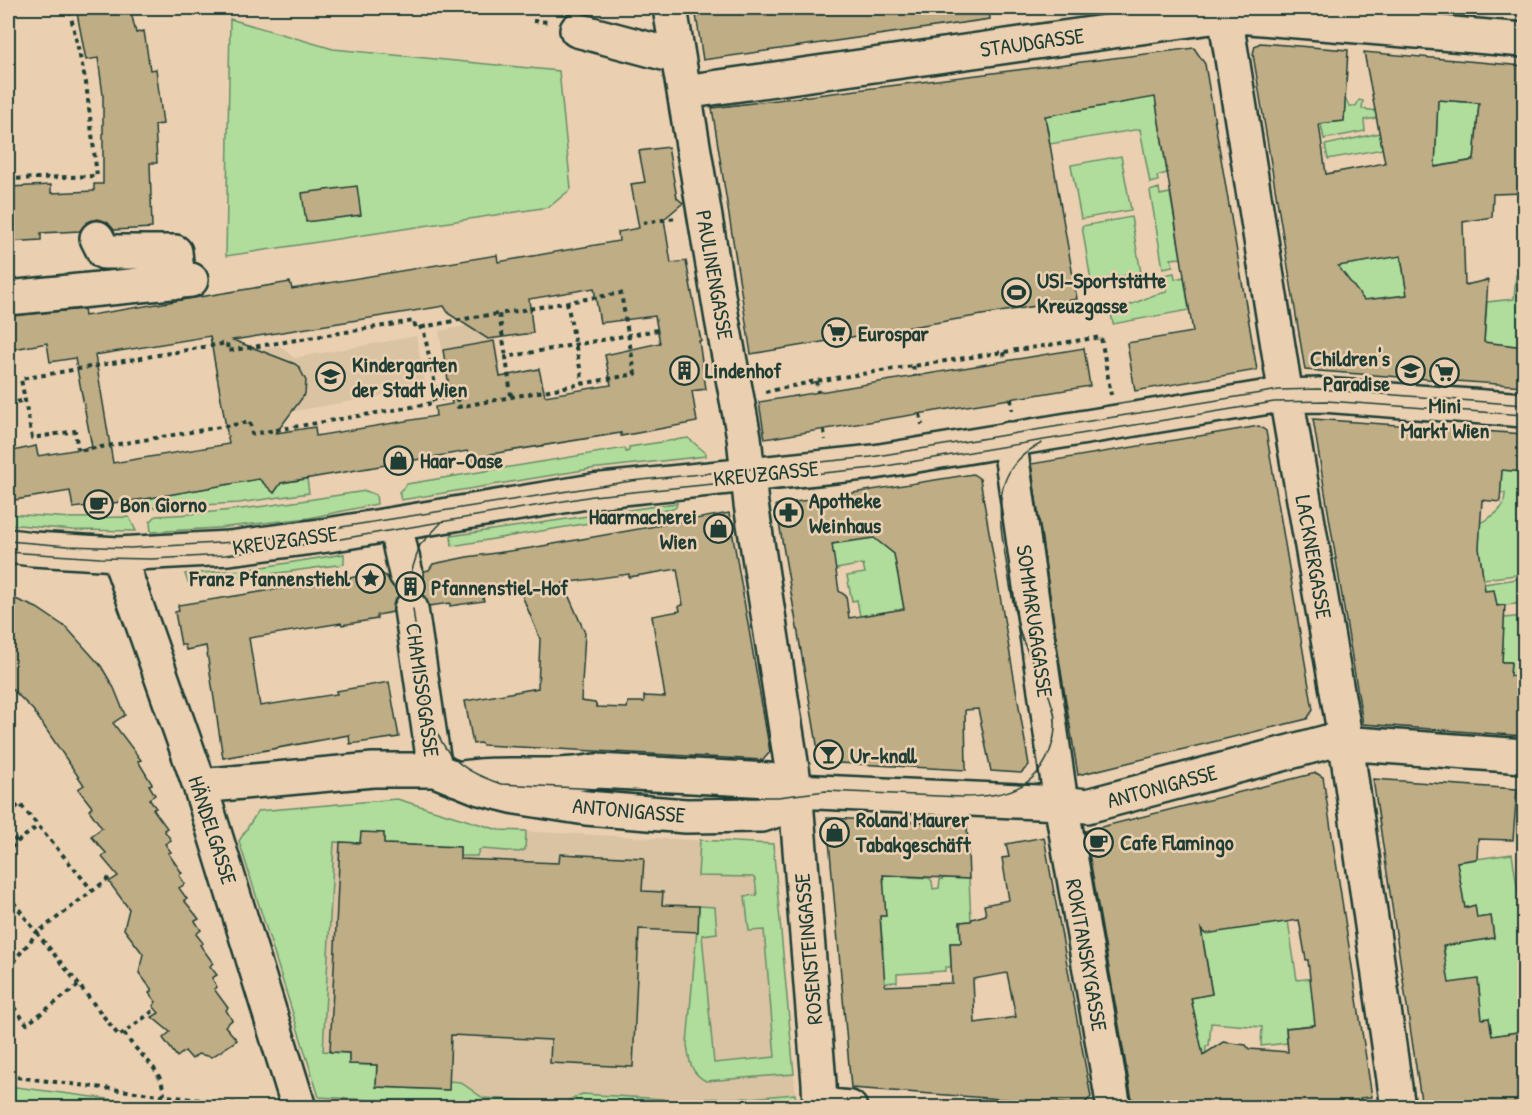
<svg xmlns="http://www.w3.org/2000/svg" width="1532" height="1115" viewBox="0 0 1532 1115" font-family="'Patrick Hand',sans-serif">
<rect width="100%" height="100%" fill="#ead0b1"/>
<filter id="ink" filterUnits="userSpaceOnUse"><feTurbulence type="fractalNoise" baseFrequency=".0167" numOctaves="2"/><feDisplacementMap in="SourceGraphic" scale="12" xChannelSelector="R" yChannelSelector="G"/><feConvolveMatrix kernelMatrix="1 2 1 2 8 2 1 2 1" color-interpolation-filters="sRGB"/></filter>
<g filter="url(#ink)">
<path fill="#d9c3a2" d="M492,321L503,382L449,391L439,331Z
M416,336L426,388L250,419L240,352L280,346L294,358Z
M397,799L499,830L773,844L797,1107L497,1108L319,1097L239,841L258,811Z"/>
<path fill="#b0dd9b" stroke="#688d68" stroke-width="1.5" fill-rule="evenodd" d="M230,19L333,49L559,71L571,189L549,207L226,256Z
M1170,85L1156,103L1167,173L1157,176L1158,181L1150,183L1140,129L1050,144L1045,116L1138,100Z
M1345,98L1349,106H1356L1359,100L1363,101L1362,109L1378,111L1377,118L1364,120L1365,131L1324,139L1321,124L1344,120Z
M1438,100L1479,103L1474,160L1435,167Z
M1380,133L1383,149L1328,159L1325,145Z
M1121,156L1131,210L1081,219L1071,165Z
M1159,188L1160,195L1170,193L1181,258L1171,259L1173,266L1163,268L1150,191Z
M1131,217L1141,273L1091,281L1082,226Z
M1399,246L1407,295L1364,301L1343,290L1336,262Z
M1174,273L1175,279L1184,277L1189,310L1113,324L1111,313L1154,295L1167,292L1164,275Z
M1523,274L1524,297L1520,299L1522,315H1524V347L1484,343L1487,302L1514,299L1516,275Z
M688,438L706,453V456L590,469L401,500L399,492L407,484L625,448L626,452L629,451V447Z
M1502,470L1524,472V574L1483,579L1479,548L1480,523C1494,515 1505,511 1505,493H1500Z
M263,478L265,485L273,488L281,483L307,479L309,493L239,503L146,508L145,499Z
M366,491L376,495L377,504L309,518L218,528L151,532L150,522L156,516C227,513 296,502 366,491Z
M677,503L676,507L673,509L452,546L451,536Z
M8,514L73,518L129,517L136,531L73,530L8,524Z
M873,535V538L893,539L904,609L860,616L857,600L852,601L847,576L865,573L863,564L831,570L832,544Z
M344,554V564L263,575L188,582L185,574L244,570Z
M1524,578V603L1487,607L1497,605L1494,591H1485L1484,584Z
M1524,616V677L1510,676L1511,662H1502L1504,618Z
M397,799L499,830L526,831L525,850L519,852L482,849L479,850L477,856H460V847L384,844V833L360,843L334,842L323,1051L349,1053V1064L372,1065L373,1054H377L376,1087L448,1090L449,1081L460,1082L483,1098L563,1103L582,1094L663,1099L662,1107H497L319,1097L239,841L258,811Z
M700,840L773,844L794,1074L706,1081C690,1073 689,1060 687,1044L699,906L715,907L717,933L702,935L714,1063L775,1057L764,930L749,931L745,896L757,895L755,879L753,877L698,876Z
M1512,854L1521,911H1524V1031L1492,1036L1489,1018L1457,1022L1480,996L1478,980L1445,984L1441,958L1445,957L1444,947H1440L1426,866ZM1475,906L1477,918L1491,916L1494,937L1448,945L1465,908Z
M882,866L909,868V877L929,878L932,881L933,889L939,888L940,880L944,878L969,879L971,921L960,922L961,943H950L951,967H945V971L897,974V982L883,983L881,950L883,949L880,916H885L877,882L884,881Z
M1288,921L1297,980L1313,978C1310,995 1314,1008 1320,1024L1286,1028L1287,1043L1261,1046L1262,1027L1211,1023L1209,1046H1206L1205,1061L1173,1039L1195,1017L1191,998L1212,994L1202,933Z
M8,1086L170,1107H8Z
M795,1094L797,1107H688L689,1099L750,1098Z"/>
<path fill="#bfad86" stroke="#1f3d34" stroke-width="1.5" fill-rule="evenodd" d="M76,8H130L136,33L144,31L150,70L156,69L163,124L155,125L157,163H150L152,228L114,230L107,222L98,219L88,222L80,231L41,233V240L8,242V187L51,185V193L94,191V184H103V95L98,58L86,60Z
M695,8H989L990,19L703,60Z
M1260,43L1348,50L1344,121L1319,124L1326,174L1385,163L1364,52L1524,66V193L1493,194L1492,217L1463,222L1465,285L1488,280L1484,342L1524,347V386L1305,370L1253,54L1255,46ZM1438,100L1479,103L1474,160L1435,167ZM1401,256L1407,295L1364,300L1338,266Z
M1194,48L1205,64L1257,370L1135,391L1127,343L1193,332L1155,97L1045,116L1077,299L751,354L712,108Z
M668,147L677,198L683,203L664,219L671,263L686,261L701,341H699L706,389L692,391L697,422L621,436V433L491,454L475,465L467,451L281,483L274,493L259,479L145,499L73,508L70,491L8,501V452L36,446L38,456L92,447L75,358L50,362L47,343L8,350V316L84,309L85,316L290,282L292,289L497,255L498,262L619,241L618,232L639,228L631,184L645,182L639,151ZM594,288L600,323L655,316L660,343L605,355L611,385L545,396L539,369L500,377L494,341L443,350L452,404L435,407L436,416L316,436L315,427L276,433L305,394L306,381L299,367L295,364L233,340L444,306L449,314L488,339L533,333L529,299ZM210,336L229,444L113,463L95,355Z
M357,186L361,215L306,222L302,193Z
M1084,348L1090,386L765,439L759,402Z
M1313,419L1524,434V472L1502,470L1500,502L1482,500L1479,548L1485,591L1494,590L1497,606L1505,605L1502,662H1511L1510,676L1524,677V736L1363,724Z
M1259,426L1266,431L1313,710L1307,719L1078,775L1060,665L1031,464Z
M973,474L980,479L1029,765L1021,773L991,771L978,709L965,710L966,770L820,762L776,505ZM874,538L894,554L904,609L849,618L846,596L839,591L832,544Z
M729,513L770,752L763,760L483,745L480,743L473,744L465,701L538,688L540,639L519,588L482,594L484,601L450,606V603L429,606L425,597L418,592L413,591L419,587L424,580V571L429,570L433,564L467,557L531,548ZM677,569L683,605L679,606L680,611L652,616L665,697L644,696V702H628L627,708L597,707L595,703L581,701L585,633L563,583L629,574V577Z
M380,572L387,577L393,587L404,592L399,595L394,602L393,612L377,615V619L365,621L342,625L341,623L249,638L260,706L337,694L336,691L389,682L399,737L350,744L349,735L223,758L206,646L186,650L185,645H181L175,612L179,611L178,605L297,586V588Z
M8,596L37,608L67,628L101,666L114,688L125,715L113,723L141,760L138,761L152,784L149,785L155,795L149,799L156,808L153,809L167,828L164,830L171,840L165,844L171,852L168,853L182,873L179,875L185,884L179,888L187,899L184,900L199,919L195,921L201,930L196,934L203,943L200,945L213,963L210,966L217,975L212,978L217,987L214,989L228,1008L226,1010L232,1020L225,1026L237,1040L212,1057L198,1054L192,1059L185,1051L177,1057L163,1038L170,1032L152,1017L159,1013L153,1006L156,1002L149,993L152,990L139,973L143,954L124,929L129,909L109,882L118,876L102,857L106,853L91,836L102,828L89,810L92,807L78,789L84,785L33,710L8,685Z
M1316,773L1323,777L1372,1097L1360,1098L1361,1107H1222L1132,1100L1085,831ZM1299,920L1306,960H1308L1315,1025L1286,1028L1288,1052L1249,1049L1246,1045L1223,1042L1203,1055L1191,998L1212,994L1201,929L1205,934Z
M1373,779L1517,789L1513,840L1478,839L1477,859L1457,862L1465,908L1475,905L1477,918L1491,916L1494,938L1443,946L1449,983L1478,979L1482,1019L1489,1018L1492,1036L1524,1031V1107H1422Z
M827,818L967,824L969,879L883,875L886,916H880L885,986L952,983L950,943H961L960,922L971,921L972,919L986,915L984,905L1009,900L1002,858L1009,857L1006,844L1044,837L1091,1097L1083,1105L851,1088ZM1007,973L1016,1017L975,1023L973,979Z
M361,832L384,833V844L460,847V859L559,863L560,854L644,858L642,891L663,892L662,905L699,906L698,932L639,929L633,1067L550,1063L551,1040L451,1035L449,1090L376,1087L377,1065L349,1064V1053L330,1052L340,842L360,843Z"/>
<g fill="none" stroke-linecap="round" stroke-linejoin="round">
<defs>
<path id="minor" d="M670,8L722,319L744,437L751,504L795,788L819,1083L820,1108
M1224,8L1285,390L1346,743L1398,1108
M577,30L678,57
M684,92L1225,15L1524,40
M97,238L104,252H175L178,282
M8,298L191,280
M1009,439L1061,803L1114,1108
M395,524L406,574
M8,546L33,549L118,554L229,548L328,535L593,491L874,462L1275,396L1323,395L1524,410
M118,554L200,786L299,1108
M411,609L435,770
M457,779C503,770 550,780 596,771L769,780L795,791L1061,803L1087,806L1327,742L1524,756
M200,786L373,770H435L480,788L516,797L586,808L686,816L762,815L777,810L795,791
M820,1105L850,1108"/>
</defs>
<use href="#minor" stroke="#1f3d34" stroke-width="38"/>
<path stroke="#1f3d34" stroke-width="4" stroke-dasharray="4.5 4.5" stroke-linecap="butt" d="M533,21L551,22
M8,179L97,176L86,83L69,8
M643,223L676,218
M567,302L583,383
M423,327L416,329L414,321L228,351L227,343L21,379L32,438L75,431L78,451L250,422L252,434L429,404L428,401L457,396L458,407L635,374L621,293L499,314L506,357
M1004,352L1005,361
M913,366L915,376
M816,381L818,392
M765,392L816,381L1101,337L1111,395
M511,396L506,357L658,330
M438,399L423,327L480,316L499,314
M1011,399L1012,410
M8,404L25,400
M920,414L922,425
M824,430L825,440
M8,814L20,804L92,890
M8,831L17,842L8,851
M17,842L38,826
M8,895L37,933L8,968
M79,985L37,933L112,876
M8,1000L27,1024L79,985L119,1036L156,1009
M124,1033C138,1056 162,1066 164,1095
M8,1076L263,1108"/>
<use href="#minor" stroke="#ead0b1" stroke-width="33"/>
<path stroke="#1f3d34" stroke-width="1.5" d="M8,541L68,546L130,548L253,541L631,481L871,457L1279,390L1318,389L1524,405
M8,552L100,558L152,559L225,555L317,543L593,496L874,468L1274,402L1327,401L1524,415
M411,573L420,545L441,523
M413,609C419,652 422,718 449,753C462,769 481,777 501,784L752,797H778L826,791L961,797C1002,797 1039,790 1052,745C1056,731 1057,719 1052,705C1046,681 1030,661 1022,638C1014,615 1011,591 1007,567C999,518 988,469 1042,443"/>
</g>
</g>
<defs>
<symbol id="stadium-ring" viewBox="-11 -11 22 22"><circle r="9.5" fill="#ead0b1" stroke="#1f3d34" stroke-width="1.5"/><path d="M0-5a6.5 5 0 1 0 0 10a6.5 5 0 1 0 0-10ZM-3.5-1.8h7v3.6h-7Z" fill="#1f3d34"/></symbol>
<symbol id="supermarket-ring" viewBox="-11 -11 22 22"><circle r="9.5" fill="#ead0b1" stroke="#1f3d34" stroke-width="1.5"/><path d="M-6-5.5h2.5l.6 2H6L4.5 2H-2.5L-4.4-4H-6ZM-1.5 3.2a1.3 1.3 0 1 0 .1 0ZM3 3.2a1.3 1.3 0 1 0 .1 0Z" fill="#1f3d34"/></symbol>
<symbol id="building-ring" viewBox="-11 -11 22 22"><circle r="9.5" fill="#ead0b1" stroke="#1f3d34" stroke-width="1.5"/><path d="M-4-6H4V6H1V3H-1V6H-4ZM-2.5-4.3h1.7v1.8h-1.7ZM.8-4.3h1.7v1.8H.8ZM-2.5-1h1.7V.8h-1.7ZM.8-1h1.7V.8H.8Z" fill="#1f3d34"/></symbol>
<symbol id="school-ring" viewBox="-11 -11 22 22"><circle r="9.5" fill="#ead0b1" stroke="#1f3d34" stroke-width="1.5"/><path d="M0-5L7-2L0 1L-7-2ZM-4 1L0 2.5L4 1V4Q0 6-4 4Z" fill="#1f3d34"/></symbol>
<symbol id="shop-ring" viewBox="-11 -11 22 22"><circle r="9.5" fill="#ead0b1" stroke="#1f3d34" stroke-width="1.5"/><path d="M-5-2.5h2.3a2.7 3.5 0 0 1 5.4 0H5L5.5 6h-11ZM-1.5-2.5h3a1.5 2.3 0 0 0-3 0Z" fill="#1f3d34"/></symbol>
<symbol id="cafe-ring" viewBox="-11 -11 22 22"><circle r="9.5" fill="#ead0b1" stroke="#1f3d34" stroke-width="1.5"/><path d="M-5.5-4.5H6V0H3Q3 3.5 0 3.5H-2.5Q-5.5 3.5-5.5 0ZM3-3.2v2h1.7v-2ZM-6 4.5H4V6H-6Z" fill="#1f3d34"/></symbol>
<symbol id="pharmacy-ring" viewBox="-11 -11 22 22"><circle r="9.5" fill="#ead0b1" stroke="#1f3d34" stroke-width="1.5"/><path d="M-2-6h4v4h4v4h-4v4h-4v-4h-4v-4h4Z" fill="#1f3d34"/></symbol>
<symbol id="sight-ring" viewBox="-11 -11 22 22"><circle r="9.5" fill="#ead0b1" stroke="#1f3d34" stroke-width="1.5"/><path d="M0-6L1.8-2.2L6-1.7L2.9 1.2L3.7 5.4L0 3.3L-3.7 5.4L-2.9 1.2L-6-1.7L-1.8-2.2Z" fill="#1f3d34"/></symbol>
<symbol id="bar-ring" viewBox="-11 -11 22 22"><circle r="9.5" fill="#ead0b1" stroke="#1f3d34" stroke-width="1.5"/><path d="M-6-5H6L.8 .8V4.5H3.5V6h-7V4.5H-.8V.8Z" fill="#1f3d34"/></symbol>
</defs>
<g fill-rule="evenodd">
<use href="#stadium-ring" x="1000" y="276" width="33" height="33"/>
<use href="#supermarket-ring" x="820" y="316" width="33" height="33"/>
<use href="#building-ring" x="668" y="354" width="33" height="33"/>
<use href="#school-ring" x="1394" y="354" width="33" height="33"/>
<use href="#supermarket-ring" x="1428" y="356" width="33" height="33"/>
<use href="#school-ring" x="314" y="360" width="33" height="33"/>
<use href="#shop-ring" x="382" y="444" width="33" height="33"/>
<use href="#cafe-ring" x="82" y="488" width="33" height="33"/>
<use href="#pharmacy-ring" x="772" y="496" width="33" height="33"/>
<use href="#shop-ring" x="702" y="512" width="33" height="33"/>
<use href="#sight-ring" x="354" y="562" width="33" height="33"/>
<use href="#building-ring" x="394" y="570" width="33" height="33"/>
<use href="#bar-ring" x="812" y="738" width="33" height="33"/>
<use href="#shop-ring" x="818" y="816" width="33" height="33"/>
<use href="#cafe-ring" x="1082" y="826" width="33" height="33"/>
</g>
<g text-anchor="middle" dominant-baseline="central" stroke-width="5" stroke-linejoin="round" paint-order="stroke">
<g font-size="22" fill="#1f3d34" stroke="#ead0b1">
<text transform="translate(1032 42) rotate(-8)">STAUDGASSE</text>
<text transform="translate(715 275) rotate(80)">PAULINENGASSE</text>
<text transform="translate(766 473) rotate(-6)">KREUZGASSE</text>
<text transform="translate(285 540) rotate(-8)">KREUZGASSE</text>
<text transform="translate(1314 557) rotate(80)">LACKNERGASSE</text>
<text transform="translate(1035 621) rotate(82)">SOMMARUGAGASSE</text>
<text transform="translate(423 690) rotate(82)">CHAMISSOGASSE</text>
<text transform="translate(1162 786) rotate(-15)">ANTONIGASSE</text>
<text transform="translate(629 810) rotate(5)">ANTONIGASSE</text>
<text transform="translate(213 830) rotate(72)">HÄNDELGASSE</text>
<text transform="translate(808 949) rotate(-95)">ROSENSTEINGASSE</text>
<text transform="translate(1087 955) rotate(80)">ROKITANSKYGASSE</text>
</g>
<g font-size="22" font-weight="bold" fill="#1f3d34" stroke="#ead0b1" text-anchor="start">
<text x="1037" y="280">USI-Sportstätte<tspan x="1037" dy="25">Kreuzgasse</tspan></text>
<text x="858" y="333">Eurospar</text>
<text x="1390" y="358" text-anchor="end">Children's<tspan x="1390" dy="25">Paradise</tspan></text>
<text x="352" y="364">Kindergarten<tspan x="352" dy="25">der Stadt Wien</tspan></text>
<text x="705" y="370">Lindenhof</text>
<text x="1445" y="405" text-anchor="middle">Mini<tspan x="1445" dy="25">Markt Wien</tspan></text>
<text x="420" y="460">Haar-Oase</text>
<text x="809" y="500">Apotheke<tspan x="809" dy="25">Weinhaus</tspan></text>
<text x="120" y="504">Bon Giorno</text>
<text x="697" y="516" text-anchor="end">Haarmacherei<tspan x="697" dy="25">Wien</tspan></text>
<text x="350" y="578" text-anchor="end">Franz Pfannenstiehl</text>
<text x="431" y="587">Pfannenstiel-Hof</text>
<text x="850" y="755">Ur-knall</text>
<text x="856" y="819">Roland Maurer<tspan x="856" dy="25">Tabakgeschäft</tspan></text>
<text x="1120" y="842">Cafe Flamingo</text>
</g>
</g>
<rect width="1532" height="1115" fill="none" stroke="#ead0b1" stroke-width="30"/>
<rect x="15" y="15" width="1502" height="1085" fill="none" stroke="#1f3d34" stroke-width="2" filter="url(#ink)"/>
</svg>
